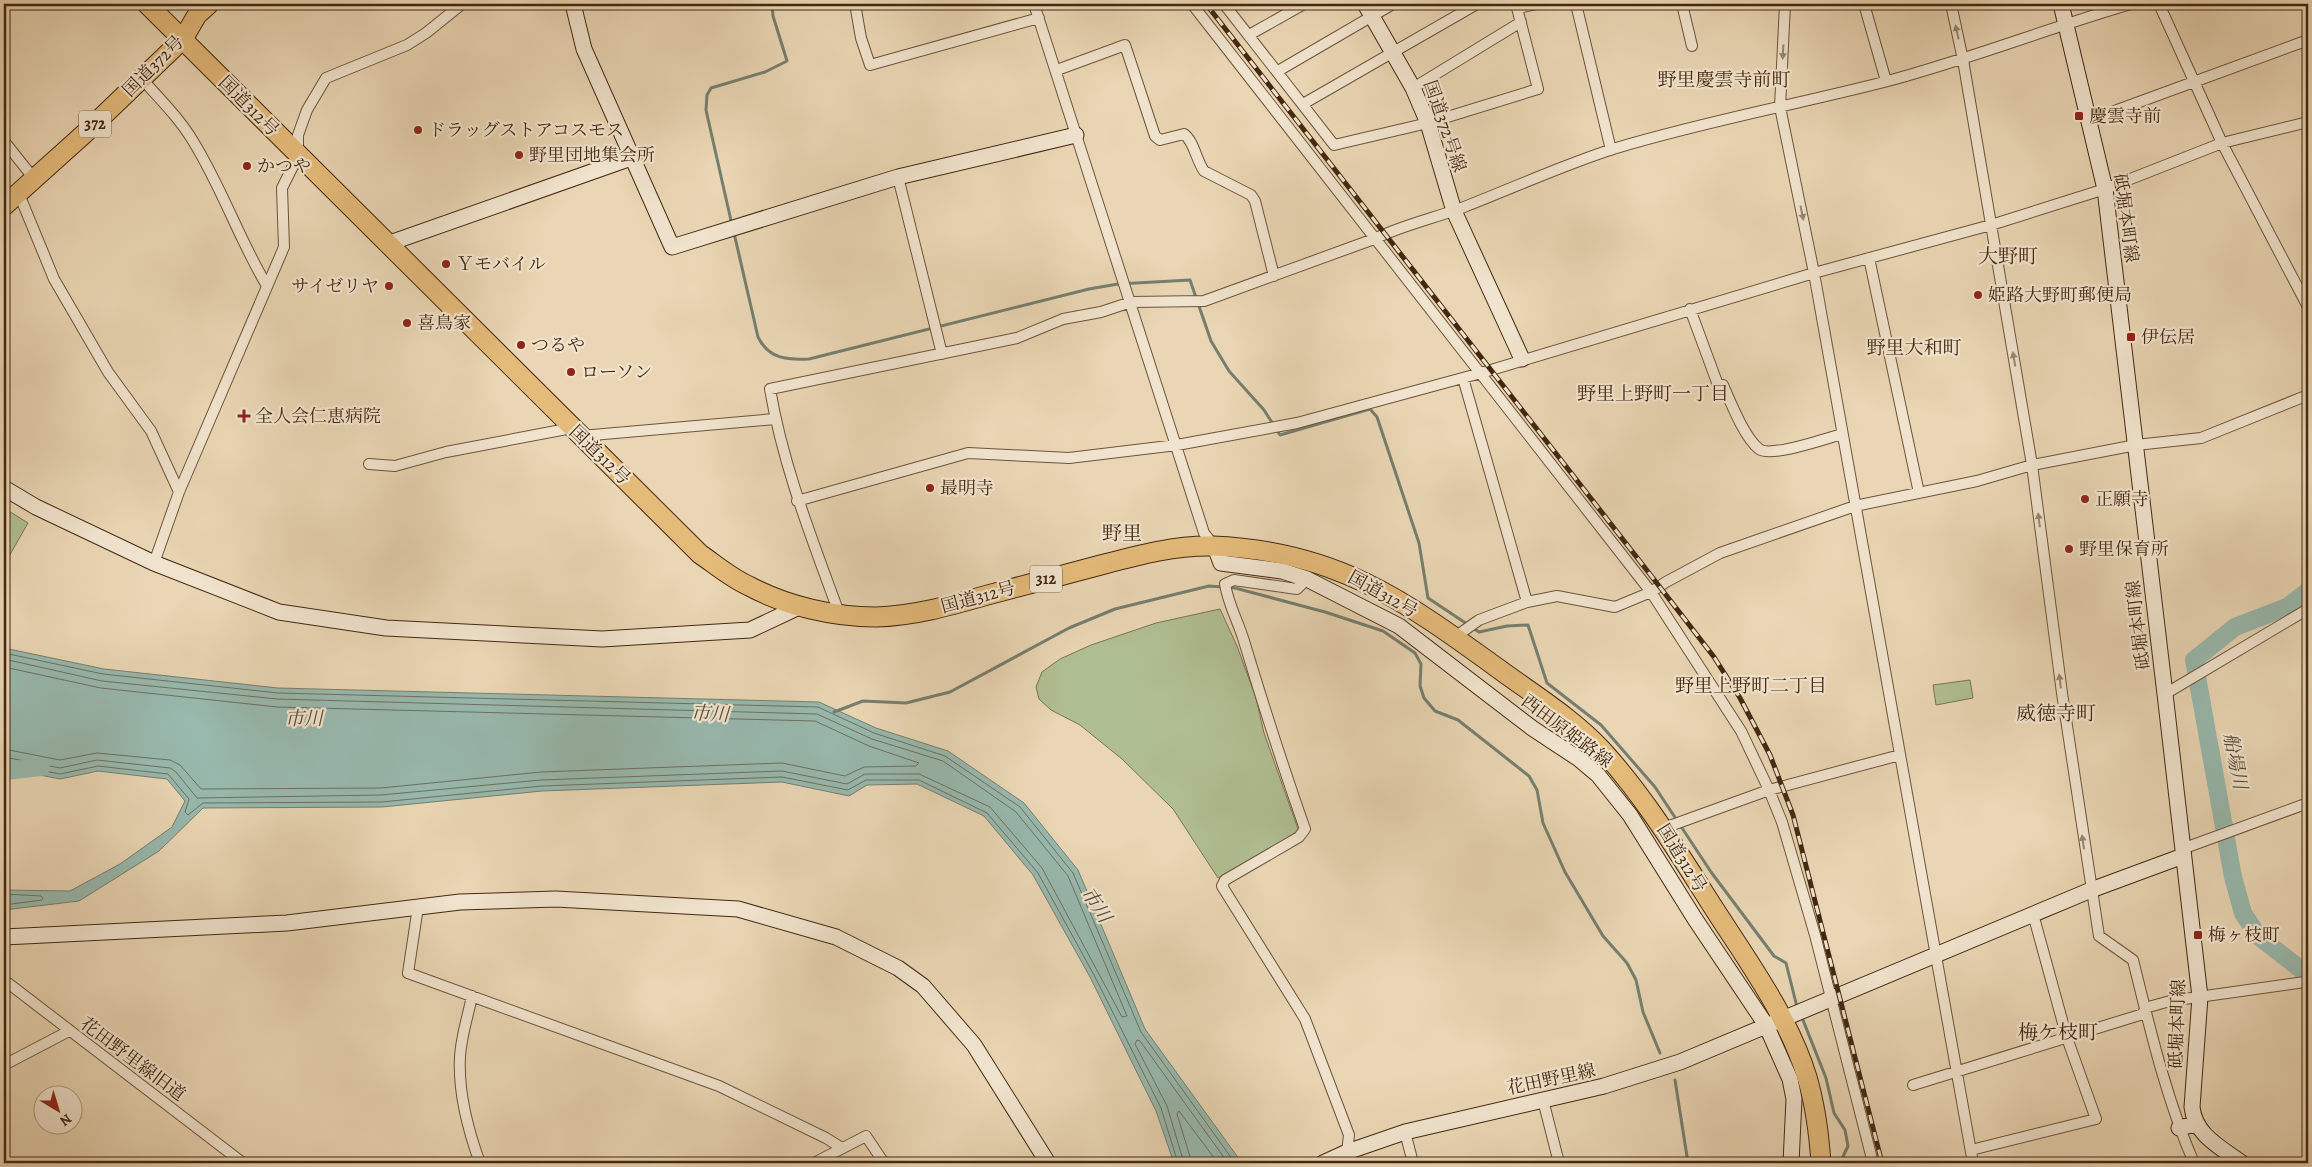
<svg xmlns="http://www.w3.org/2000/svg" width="2312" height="1167" viewBox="0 0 2312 1167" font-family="Alegreya,'Noto Serif JP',serif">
<rect width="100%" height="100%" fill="#ead6b4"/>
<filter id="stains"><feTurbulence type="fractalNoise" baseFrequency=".004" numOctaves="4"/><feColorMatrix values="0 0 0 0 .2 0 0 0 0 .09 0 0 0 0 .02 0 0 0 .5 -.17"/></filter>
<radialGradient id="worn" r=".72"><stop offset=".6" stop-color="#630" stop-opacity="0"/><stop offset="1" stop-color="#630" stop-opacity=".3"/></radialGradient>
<path fill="#b0bf92" stroke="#7a7452" d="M4,508L28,523L4,565Z
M1220,609L1237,646L1256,698L1264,733L1298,829L1297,834L1218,878L1173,809L1122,759L1080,725L1051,710L1039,699L1036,687L1042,672L1060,659L1091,645L1156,623Z
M1970,680L1973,698L1936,705L1933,685Z"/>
<path fill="#98b9ae" stroke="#767f6f" d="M4,648L104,669L278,688L819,702L876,728L948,751L1024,803L1078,870L1145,1029L1242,1163H1174L1156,1111L1090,977L1033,875L984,816L917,784L867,785L849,796L782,782L542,791L382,807L203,808L159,851L79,901L4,910V890L70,891L120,864L172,827L185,801L167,779L98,771L60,779L4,768Z"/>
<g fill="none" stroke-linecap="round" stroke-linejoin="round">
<path stroke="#6e7060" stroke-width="1" d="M4,653L103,674L278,693L818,707L874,733L945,756L1020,807L1073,873L1141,1032L1235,1163
M4,659L102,681L277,699L817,714L872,739L943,761L1016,812L1068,876L1127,1016L1122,1017L1042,868L990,807L919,774H865L847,784L782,771L541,780L381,795L197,798L176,772L170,768L97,760L60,768L4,757
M4,667L101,688L277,707L815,721L869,746L919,763L916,766L864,767L845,776L782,763L541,772L381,788L201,789L180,765L170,760L97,753L60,760L4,749
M4,763L60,774L98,766L168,774L189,799L185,812L188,815L203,803L382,802L542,786L782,777L848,790L866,780H919L987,813L1038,873L1094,975L1161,1108L1178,1163
M4,894L41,896L43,898L42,900L4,905
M1184,1163L1167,1106L1135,1044L1137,1040L1140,1041L1228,1163
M1192,1163L1177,1114L1179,1111L1218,1163"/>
<path stroke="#767f6f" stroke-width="3" d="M732,225L706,110L707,95L711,88L765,72L787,61L773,16L772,4
M734,233L758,337C769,359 787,360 809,359L1089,289L1118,284L1190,280L1211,341L1229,371L1264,410L1280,435L1370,409L1377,417L1419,543L1428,598L1479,632L1507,626L1528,625L1547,683L1601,725L1655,787L1711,872L1774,956L1786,963L1797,1007
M834,712L863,701L906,703L950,692L1069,628L1115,609L1209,586L1235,588L1325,612L1383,631L1415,653L1421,664L1420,686L1424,698L1435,711L1458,720L1529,776L1537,790L1543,823L1565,872L1603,936L1627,963L1636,980L1643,1012L1660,1053
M1801,1015L1826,1078L1834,1113L1845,1130L1848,1146L1840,1163
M1675,1080L1688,1163"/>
<path stroke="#98b9ae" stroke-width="18" d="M2308,591L2287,607L2235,627L2194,660L2233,877L2243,913L2258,936L2308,975
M4,771L41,767"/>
<defs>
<path id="street" d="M125,4H129
M855,4L861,38L870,65L1039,18
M1034,4L1204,533L1215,547
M1192,4L1651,592L1741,731L1769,790L1782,822L1815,935L1873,1163
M1224,4L1334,145L1428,123L1538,89L1516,4
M1576,4L1611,150
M1682,4L1692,46
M1785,4L1780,107L1814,273L1973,1163
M1864,4L1886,81
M1951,4L1963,60L2032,465L2062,693L2099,936L2133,960C2150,1029 2166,1098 2194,1163
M2159,4L2222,143L2308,307
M1518,8L1537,4
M1249,35L1304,4
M1057,70L1125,45L1155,136L1160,140L1184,134C1194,141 1196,160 1204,171L1251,195L1255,201L1274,276
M1278,71L1393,4
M142,79C160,99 179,118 193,141C222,188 239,239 267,286
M1413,88L1521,22
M1303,104L1477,4
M2090,120L2308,40
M4,141L35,180
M898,177L942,354
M19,194L54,279L108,372L151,431L179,492
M1869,258L1919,493
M1690,309L1718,385H1723C1731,403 1744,437 1759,449C1771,458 1827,438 1842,434
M1463,378L1527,602
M581,436L775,419
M369,464L395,466L446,452L572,428
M797,501L968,453L1069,458L1177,445L1297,423L1481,373L1814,273L1991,225L2105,189L2222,143L2308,122
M154,563L179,492L284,247L282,188L298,156V135L307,110L326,78L407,45L426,33L462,4
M1307,579L1297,589L1234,580L1225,584C1228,604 1238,621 1244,641C1263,704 1283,767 1305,829L1299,837L1225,880L1222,886L1305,1019L1349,1135L1347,1152L1350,1163
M839,613C812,539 783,466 770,389L1017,338L1063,319L1101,312L1131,302L1204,301L1374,239C1403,225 1435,218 1464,207C1513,188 1563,165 1613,149C1702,122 1794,105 1884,82C1968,60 2048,28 2131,4
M1455,637L1479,620L1527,602L1557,596L1615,607L1651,592L1666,582L1720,553L1855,506L1977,481L2032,465L2136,445L2201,438L2308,395
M2165,694L2308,609
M1664,828L1769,790L1900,755
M2182,849L2308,803
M418,907L408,973L719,1086L826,1138L842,1148
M4,980L243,1163
M472,996C468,1016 461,1037 460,1057C458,1093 468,1130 480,1163
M4,1065L69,1031
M1913,1085L2143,1014L2145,1008L2170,1001L2305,982L2308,986
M1543,1100L1559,1163
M1405,1132L1413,1163
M1971,1150L2096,1119L2067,1038L2033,914
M814,1163L866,1136L884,1163"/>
<path id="secondary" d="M573,4L584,49L672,247L898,177L1076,135
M1365,4L1413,88L1428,123L1454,211L1522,359
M2061,4L2105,189L2165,694L2200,997L2192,1107C2195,1135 2220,1147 2242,1163
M387,244L634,157
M4,488L36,507L154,563L279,612L386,628L602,639L750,630L799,607
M1215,547L1221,563L1282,571L1307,579L1399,626L1532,728L1579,759L1598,775L1630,815L1695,919L1766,1025L1790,1079L1794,1099L1791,1163
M4,937L287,923L460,902L556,899L738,909L836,937L898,968L923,986L974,1045L1048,1163
M2179,1128L2195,1124
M1323,1163L1347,1152L1405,1132L1604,1086L1680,1062L2091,890L2183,856"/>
<path id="highway" d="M147,4L700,554C716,565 731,578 749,586C786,606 834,617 876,617C913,616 949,606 984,596C1022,586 1059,576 1097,566C1135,556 1174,545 1213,546C1338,551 1405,601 1503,672C1536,696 1573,719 1601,749C1646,798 1679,854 1715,910C1749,963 1788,1016 1807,1077C1815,1104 1819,1134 1821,1163
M4,206L84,134L183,39L197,15L209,4"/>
</defs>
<use href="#street" stroke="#6d543a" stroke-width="12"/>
<use href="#secondary" stroke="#432811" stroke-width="17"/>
<use href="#highway" stroke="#432811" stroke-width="21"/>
<use href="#street" stroke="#f1e4ce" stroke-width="10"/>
<use href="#secondary" stroke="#f1e4ce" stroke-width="15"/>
<use href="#highway" stroke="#e5bb7a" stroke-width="19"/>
<defs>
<path id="rail" d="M1206,4L1649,573L1714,657L1740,698L1770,755L1793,815L1882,1163"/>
</defs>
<use href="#rail" stroke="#432811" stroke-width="5"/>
<use href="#rail" stroke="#f1e4ce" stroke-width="3" stroke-dasharray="9" stroke-linecap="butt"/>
</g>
<defs><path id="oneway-solid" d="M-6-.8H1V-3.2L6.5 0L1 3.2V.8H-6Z" transform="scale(1.25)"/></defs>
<g fill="#9a8670">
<use href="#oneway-solid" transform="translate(1957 32) rotate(-102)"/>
<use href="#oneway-solid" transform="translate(1783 52) rotate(93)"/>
<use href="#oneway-solid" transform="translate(1802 213) rotate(78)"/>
<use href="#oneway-solid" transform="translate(2014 359) rotate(-100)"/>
<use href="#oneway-solid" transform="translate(2039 520) rotate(-97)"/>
<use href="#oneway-solid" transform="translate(2060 681) rotate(-97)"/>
<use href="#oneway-solid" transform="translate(2083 842) rotate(-98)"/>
</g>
<g fill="#8f2418" stroke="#f1e4ce" stroke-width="2">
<rect x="2074" y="111" width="10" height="10" rx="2.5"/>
<circle cx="418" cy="130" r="5"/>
<circle cx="519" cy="155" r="5"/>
<circle cx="247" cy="166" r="5"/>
<circle cx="446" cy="264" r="5"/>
<circle cx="389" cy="286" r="5"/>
<circle cx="1978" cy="295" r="5"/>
<circle cx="407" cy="323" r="5"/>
<rect x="2126" y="332" width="10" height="10" rx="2.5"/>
<circle cx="521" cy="345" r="5"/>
<circle cx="571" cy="372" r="5"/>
<path d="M241.5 408.5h5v5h5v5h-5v5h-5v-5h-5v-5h5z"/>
<circle cx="930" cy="488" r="5"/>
<circle cx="2085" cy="499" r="5"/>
<circle cx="2069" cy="549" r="5"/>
<rect x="2193" y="930" width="10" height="10" rx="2.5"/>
</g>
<g text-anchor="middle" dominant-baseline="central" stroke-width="4.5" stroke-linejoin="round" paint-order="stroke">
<g fill="#f1e4ce" stroke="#77604a" stroke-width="1">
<rect x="79" y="110.5" width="32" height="27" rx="4"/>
<rect x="1030" y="565.5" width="32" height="27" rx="4"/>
</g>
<g font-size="16" font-weight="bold" fill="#432811">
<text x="95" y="124">372</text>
<text x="1046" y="579">312</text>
</g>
<g font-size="18" fill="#432811" stroke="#f1e4ce">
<text transform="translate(153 66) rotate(-45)">国道372号</text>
<text transform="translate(249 106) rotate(45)">国道312号</text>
<text transform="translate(1445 126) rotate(71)">国道372号線</text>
<text transform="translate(2126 218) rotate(82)">砥堀本町線</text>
<text transform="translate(600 455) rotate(44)">国道312号</text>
<text transform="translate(1383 594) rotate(29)">国道312号</text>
<text transform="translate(978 597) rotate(-15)">国道312号</text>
<text transform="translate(2138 625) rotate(-97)">砥堀本町線</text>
<text transform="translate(1567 731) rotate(37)">西田原姫路線</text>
<text transform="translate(1682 858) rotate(58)">国道312号</text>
<text transform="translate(2177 1024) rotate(-88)">砥堀本町線</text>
<text transform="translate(133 1059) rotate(37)">花田野里線旧道</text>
<text transform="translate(1551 1079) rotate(-12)">花田野里線</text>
</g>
<g font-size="18" fill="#432811" stroke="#f1e4ce" text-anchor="start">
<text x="2089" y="116">慶雲寺前</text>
<text x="428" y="130">ドラッグストアコスモス</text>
<text x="529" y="155">野里団地集会所</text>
<text x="257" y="166">かつや</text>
<text x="456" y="264">Ｙモバイル</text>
<text x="379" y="286" text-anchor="end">サイゼリヤ</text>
<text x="1988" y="295">姫路大野町郵便局</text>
<text x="417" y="323">喜鳥家</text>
<text x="2141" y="337">伊伝居</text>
<text x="531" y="345">つるや</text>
<text x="581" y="372">ローソン</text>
<text x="255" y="416">全人会仁恵病院</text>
<text x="940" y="488">最明寺</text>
<text x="2095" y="499">正願寺</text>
<text x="2079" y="549">野里保育所</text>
<text x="2208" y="935">梅ヶ枝町</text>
</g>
<g font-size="19" fill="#432811" stroke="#f1e4ce">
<text x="1724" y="80">野里慶雲寺前町</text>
<text x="1914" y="348">野里大和町</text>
<text x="1653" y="394">野里上野町一丁目</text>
<text x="1751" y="686">野里上野町二丁目</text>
</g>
<g font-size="19" font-style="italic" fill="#584c38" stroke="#f1e4ce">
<text transform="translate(710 714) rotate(3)">市川</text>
<text transform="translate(304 719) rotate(-1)">市川</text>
<text transform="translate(2235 761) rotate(79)">船場川</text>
<text transform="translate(1096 905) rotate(56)">市川</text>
</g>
<g font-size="20" fill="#432811" stroke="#f1e4ce">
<text x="2008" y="256">大野町</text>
<text x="1122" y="533">野里</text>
<text x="2056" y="713">威徳寺町</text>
<text x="2058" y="1032">梅ケ枝町</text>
</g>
</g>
<rect width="2312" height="1167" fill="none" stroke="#ead6b4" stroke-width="20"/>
<rect x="5" y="5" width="2302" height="1157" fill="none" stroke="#432811" stroke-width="2.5"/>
<rect x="10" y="10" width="2292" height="1147" fill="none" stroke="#432811"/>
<g transform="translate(58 1110) rotate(142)"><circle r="24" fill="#f1e4ce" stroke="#ab9982"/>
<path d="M0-4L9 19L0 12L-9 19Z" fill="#8f2418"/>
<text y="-8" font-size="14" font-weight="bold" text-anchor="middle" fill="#432811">N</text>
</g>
<rect width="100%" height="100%" filter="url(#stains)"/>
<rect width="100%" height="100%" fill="url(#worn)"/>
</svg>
